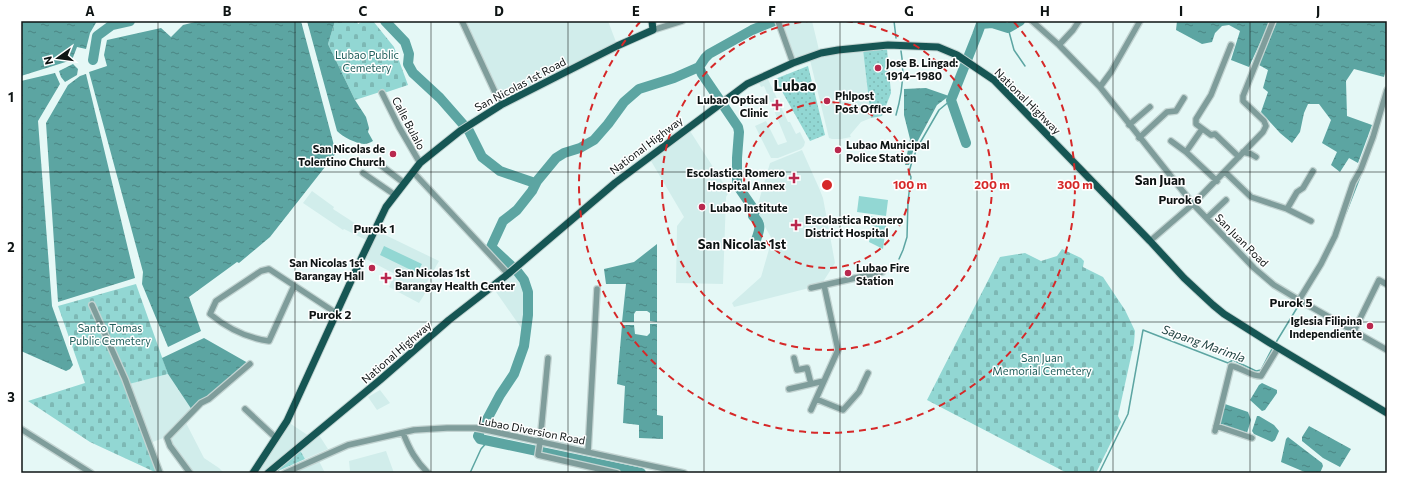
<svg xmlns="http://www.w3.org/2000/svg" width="1408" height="494" viewBox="0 0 1408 494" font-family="Commissioner,sans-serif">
<defs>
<pattern id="grass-dots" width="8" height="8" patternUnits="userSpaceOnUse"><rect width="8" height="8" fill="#92d7d3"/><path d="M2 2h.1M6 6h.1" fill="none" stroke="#7db8b4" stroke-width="1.8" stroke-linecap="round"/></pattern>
<pattern id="cemetery-stones" width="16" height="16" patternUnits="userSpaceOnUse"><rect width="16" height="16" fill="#92d7d3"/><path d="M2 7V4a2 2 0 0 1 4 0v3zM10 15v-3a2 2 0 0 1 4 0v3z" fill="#7db8b4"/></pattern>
<pattern id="water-ripples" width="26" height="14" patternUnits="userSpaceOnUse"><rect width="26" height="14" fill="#5ca5a2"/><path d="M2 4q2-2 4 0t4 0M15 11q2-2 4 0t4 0" fill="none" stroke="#4a8583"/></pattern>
</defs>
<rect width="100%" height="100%" fill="#e5f8f6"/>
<path fill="#d1edeb" d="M464,21H608L616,42L502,101Z
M782,21H812L819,50L795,58Z
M863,50L871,118L861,122L850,135L851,137L841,139H832L829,138L810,60L838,53Z
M767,77L788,122H790L796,134L800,132L805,142L804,146L801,149L778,158H771L755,126L766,121L778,145L787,142L764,86L761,87L758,81Z
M690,131L729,192L726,197L723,284L676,283L677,226L684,217L651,161Z
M802,150L819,188L823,198L835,263L821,285L734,307L732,303L761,277L772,239L756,211L770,163Z
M312,191L334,207L333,209L370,233L366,240L344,229L343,230L303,203Z
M377,231L439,261L426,284L429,287L419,303L389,287L395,274L364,258Z
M515,273L521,281L525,292L524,332L494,289Z
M168,374L192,410L166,437L150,443L127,384Z
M380,390L390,403L377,410L368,397Z
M185,421L204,458L219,468L224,473H191L180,459L168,438Z
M288,422L309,436L266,473H254Z
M319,435L328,449L305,459L300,450Z
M386,451L394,473H347L350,471L349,461Z
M319,461L325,473L296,472Z"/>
<path fill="url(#grass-dots)" d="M887,49L891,93L882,116L871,118L863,50Z
M808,66L825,135L810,141L775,79Z
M300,450L305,459L278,471L276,469Z"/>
<path fill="url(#cemetery-stones)" d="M335,21H357L358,24L363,21H373L394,47L408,85L384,93L383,91L355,100L328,44Z
M1062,249L1081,258L1084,261L1083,267L1103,277L1125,310L1135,331L1134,343L1118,416L1121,422L1096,473H1067L927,400L1000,257L1025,253L1041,261L1057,256Z
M136,284L168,374L125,385L157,473L90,442L28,401L85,383L58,306Z"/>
<path fill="#92d7d3" d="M859,196L888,200L886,216L857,212Z
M869,216L887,219L883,249L869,242L870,237L877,238L879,228L868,224Z
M384,246L422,264L417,273L380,255Z"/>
<path fill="url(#water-ripples)" d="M21,21H97L90,33L86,49L77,47L72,60L21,76Z
M199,21H301L336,153L270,237L239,263L237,262L189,297L201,331L168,347L142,284L143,272L89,72L107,66L104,55L107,40L161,28L171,37L183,25Z
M307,21H335L328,44L355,100L366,117L369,128L368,132L373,141C371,142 367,144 364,144C355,143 343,137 337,131Z
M1177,21H1270L1249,67L1231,60L1240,31L1229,25L1222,26L1215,33L1212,42L1202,44L1176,30Z
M1277,21H1387V65L1384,77L1354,69L1346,81L1347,116L1372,125L1358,163L1349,158L1340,172L1331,165L1337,152L1322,143L1331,120L1319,104H1308L1304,113L1300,132L1292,143L1280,133L1261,112L1268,92L1263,88L1268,70L1259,65Z
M73,64L78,69L77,75L65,82L61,77L59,71Z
M55,73L60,84L38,121L52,306L73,365L70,369L66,371L21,351V81Z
M86,74L135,278L58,302L46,123L68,85L80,76Z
M926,88L949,96L937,105L914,148L909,165H905L910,139L904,115V89Z
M657,244V322L650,321V313L647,311H636L634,314V322H622L626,284H606L604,269L634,262Z
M650,324H657V415L663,416V439L639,438V425L623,423L625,386L617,384L622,325H634L635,334L647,336L650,333Z
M204,338L248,363L192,410L168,374L162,358Z
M1262,383L1277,390V393L1265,410L1262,411L1250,400L1259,385Z
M1225,404L1248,412L1251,420L1247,433H1244L1221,425L1220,424Z
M1257,416H1259L1274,425L1279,431L1275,440L1272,442L1254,434L1252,431Z
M1309,426L1351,449L1340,467L1323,458L1302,441V437Z
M1288,437L1322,463L1323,466L1320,473H1307L1281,462L1286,439Z"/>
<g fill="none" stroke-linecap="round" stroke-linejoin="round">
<path stroke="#5ca5a2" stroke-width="1.5" d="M894,21L896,38
M1008,28L1014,50L1025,66
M896,115C902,94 905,73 901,51
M1346,213L1360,177
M899,259L903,250L907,237L908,201L911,177L909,172L911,165L917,148L939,110L951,100
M1275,344L1300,303
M470,473L481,449L489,440
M1099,473L1128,414L1143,330L1228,363L1233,360L1256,371L1261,370L1273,347"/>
<path stroke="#5ca5a2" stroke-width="10" d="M385,21L405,42L409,54L408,64L413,73L440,98L469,131L482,157L500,171L535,183
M93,60L97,36L112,25L130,21
M966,143L951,100L977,35L981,24L992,23L1008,28L1020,21
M756,240C760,229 762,224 753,216L755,211L737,185V158L739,132L738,127L702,74L699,67L705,58L709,54L752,30L774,21
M484,425L500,395L514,374L524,346L528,315V292L524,280L517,271L491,247L503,221L517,210L532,191L537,181L556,158L564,153L580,148L594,140L608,124L624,102L639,89L674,78L699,67
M479,434L478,436L480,439L641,473"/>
<defs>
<path id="minor" d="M462,21L501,105
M778,21L793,63
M1032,21L1059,45L1100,87L1193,204L1254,268L1274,285L1299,300L1387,350
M653,30L682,21
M1059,45L1073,30L1079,21
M1231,45L1211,95L1196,119V124L1211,135L1215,134L1239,157
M1100,87L1111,72L1140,21
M382,93L399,127L420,163
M1129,125L1150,107
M1139,138L1167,112L1176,111L1184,98
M1171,141L1186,152L1217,181
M1186,152L1202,129
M1243,152L1251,154L1256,157
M379,164L404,183
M413,172L508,274
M1225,172L1251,197L1287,209L1311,221
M363,173L395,195
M1287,209L1297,192L1303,188L1313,171
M1207,218L1226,200
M1150,241L1193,204L1263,132L1266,126L1264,121L1243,101V96L1273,21
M294,286L269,341C247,338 227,328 210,314L216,301L261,271L269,269L336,313
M811,288L882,272
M1299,300L1321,264L1335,236L1353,183L1361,169L1373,137L1387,90
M92,305L125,379L160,473
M1354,331L1379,280L1386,284
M548,358L540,442L538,455L617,473
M794,358L797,370L807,368L811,384
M789,389L824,381
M816,399L843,410L859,392L868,373
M245,409L276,438
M811,410L838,350L824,285
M1216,426L1252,438
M21,429L91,473
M1215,431L1231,366C1241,367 1252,377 1261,376L1278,348
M403,433C410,450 415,460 428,473
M588,452L597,289
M190,473L170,446L167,438L201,403L209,399L250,364
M285,473L348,445L414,430L447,428H476L491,431L684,473"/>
<path id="major" d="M253,473L287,421L362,257L386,207L420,163L460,131L501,105L617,46L653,30L652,21
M268,473L380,380L449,320L508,274L615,183L747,84L793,63L821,53L838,50L888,45L938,47L957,55L994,80L1150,241L1184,278L1213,305L1224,314L1270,343L1387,413"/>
</defs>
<use href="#minor" stroke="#c3d4d2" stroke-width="8"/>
<use href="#major" stroke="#c3d4d2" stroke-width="9"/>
<use href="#minor" stroke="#7f9d9b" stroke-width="5.5"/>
<use href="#major" stroke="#165654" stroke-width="7"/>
</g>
<path fill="none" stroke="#0e1414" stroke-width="1" stroke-opacity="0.55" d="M158,21V473M295,21V473M431,21V473M568,21V473M704,21V473M840,21V473M977,21V473M1113,21V473M1250,21V473M21,172H1387M21,322H1387"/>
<g fill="none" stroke="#d62828" stroke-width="2" stroke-dasharray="7 5">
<circle cx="827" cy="185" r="83"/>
<path d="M846 21A165 165 0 1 1 808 21"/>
<path d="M1014 22A248 248 0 1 1 640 22"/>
</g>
<g fill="#b9284e" stroke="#fff" stroke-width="1.5">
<circle cx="878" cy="68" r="4"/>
<circle cx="827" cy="101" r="4"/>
<path d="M775 99h4v4h4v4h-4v4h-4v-4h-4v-4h4z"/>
<circle cx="838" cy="150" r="4"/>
<circle cx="393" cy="154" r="4"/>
<path d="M792 172h4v4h4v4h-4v4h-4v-4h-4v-4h4z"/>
<circle cx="702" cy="207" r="4"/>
<path d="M794 219h4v4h4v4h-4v4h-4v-4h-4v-4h4z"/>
<circle cx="372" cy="268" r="4"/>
<circle cx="848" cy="273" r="4"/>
<path d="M384 272h4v4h4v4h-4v4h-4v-4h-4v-4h4z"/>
<circle cx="1370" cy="326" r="4"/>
</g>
<g text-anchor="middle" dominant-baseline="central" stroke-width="3" stroke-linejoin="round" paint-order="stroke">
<g font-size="11" fill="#215f5c" stroke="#fff">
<text x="367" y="54">Lubao Public<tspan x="367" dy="13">Cemetery</tspan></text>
<text x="110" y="327">Santo Tomas<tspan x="110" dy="13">Public Cemetery</tspan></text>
<text x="1042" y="357">San Juan<tspan x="1042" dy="13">Memorial Cemetery</tspan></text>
</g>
<g font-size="11" font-weight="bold" fill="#0e1414" stroke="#fff" text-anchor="start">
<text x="886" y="62">Jose B. Lingad:<tspan x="886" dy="13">1914–1980</tspan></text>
<text x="835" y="95">Phlpost<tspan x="835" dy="13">Post Office</tspan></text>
<text x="768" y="99" text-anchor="end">Lubao Optical<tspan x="768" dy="13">Clinic</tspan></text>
<text x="846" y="144">Lubao Municipal<tspan x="846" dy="13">Police Station</tspan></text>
<text x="385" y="148" text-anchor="end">San Nicolas de<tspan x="385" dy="13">Tolentino Church</tspan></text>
<text x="785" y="172" text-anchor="end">Escolastica Romero<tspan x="785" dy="13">Hospital Annex</tspan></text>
<text x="710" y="207">Lubao Institute</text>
<text x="805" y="219">Escolastica Romero<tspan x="805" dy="13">District Hospital</tspan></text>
<text x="364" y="262" text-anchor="end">San Nicolas 1st<tspan x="364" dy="13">Barangay Hall</tspan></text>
<text x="856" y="267">Lubao Fire<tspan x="856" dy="13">Station</tspan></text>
<text x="395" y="272">San Nicolas 1st<tspan x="395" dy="13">Barangay Health Center</tspan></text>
<text x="1362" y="320" text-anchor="end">Iglesia Filipina<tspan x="1362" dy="13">Independiente</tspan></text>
</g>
<g font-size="11" fill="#0e1414" stroke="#fff">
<text transform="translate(520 84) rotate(-28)">San Nicolas 1st Road</text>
<text transform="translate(1028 101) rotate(45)">National Highway</text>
<text transform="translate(409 123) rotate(62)">Calle Bulalo</text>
<text transform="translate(646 145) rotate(-37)">National Highway</text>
<text transform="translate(1242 240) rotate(45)">San Juan Road</text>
<text transform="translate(396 352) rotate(-41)">National Highway</text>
<text transform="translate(532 430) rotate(11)">Lubao Diversion Road</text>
</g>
<g font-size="12" font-weight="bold" fill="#0e1414" stroke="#fff">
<text x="1180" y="199">Purok 6</text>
<text x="374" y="228">Purok 1</text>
<text x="1291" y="302">Purok 5</text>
<text x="330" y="314">Purok 2</text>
</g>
<g font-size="12" font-style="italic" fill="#1d403f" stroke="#fff">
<text transform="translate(1204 343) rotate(20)">Sapang Marimla</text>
</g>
<g font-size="13" font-weight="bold" fill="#0e1414" stroke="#fff">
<text x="1160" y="180">San Juan</text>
<text x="742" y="244">San Nicolas 1st</text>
</g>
<g font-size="15" font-weight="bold" fill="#0e1414" stroke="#fff">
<text x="795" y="85">Lubao</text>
</g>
</g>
<circle cx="827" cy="185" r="6" fill="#d62828" stroke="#fff" stroke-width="2"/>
<g font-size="12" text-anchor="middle" font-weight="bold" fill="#d62828" stroke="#fff" stroke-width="3" stroke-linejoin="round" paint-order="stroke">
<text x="910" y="189">100 m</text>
<text x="992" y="189">200 m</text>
<text x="1075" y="189">300 m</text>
</g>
<rect width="1408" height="494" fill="none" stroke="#ffffff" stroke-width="44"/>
<g transform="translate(58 58) rotate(256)" stroke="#ffffff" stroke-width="3" paint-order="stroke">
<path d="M0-3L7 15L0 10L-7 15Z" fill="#0e1414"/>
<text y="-6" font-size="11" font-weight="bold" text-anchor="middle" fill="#0e1414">N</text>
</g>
<rect x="22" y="22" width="1364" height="450" fill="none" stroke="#0e1414" stroke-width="1.5"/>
<g font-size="13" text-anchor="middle" font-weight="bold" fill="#0e1414">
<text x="90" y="16">A</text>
<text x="227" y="16">B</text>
<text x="363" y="16">C</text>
<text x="499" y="16">D</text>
<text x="636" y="16">E</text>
<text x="772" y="16">F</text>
<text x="909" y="16">G</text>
<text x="1045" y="16">H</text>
<text x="1181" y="16">I</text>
<text x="1318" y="16">J</text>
<text x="11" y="102">1</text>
<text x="11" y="252">2</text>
<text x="11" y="402">3</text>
</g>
</svg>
